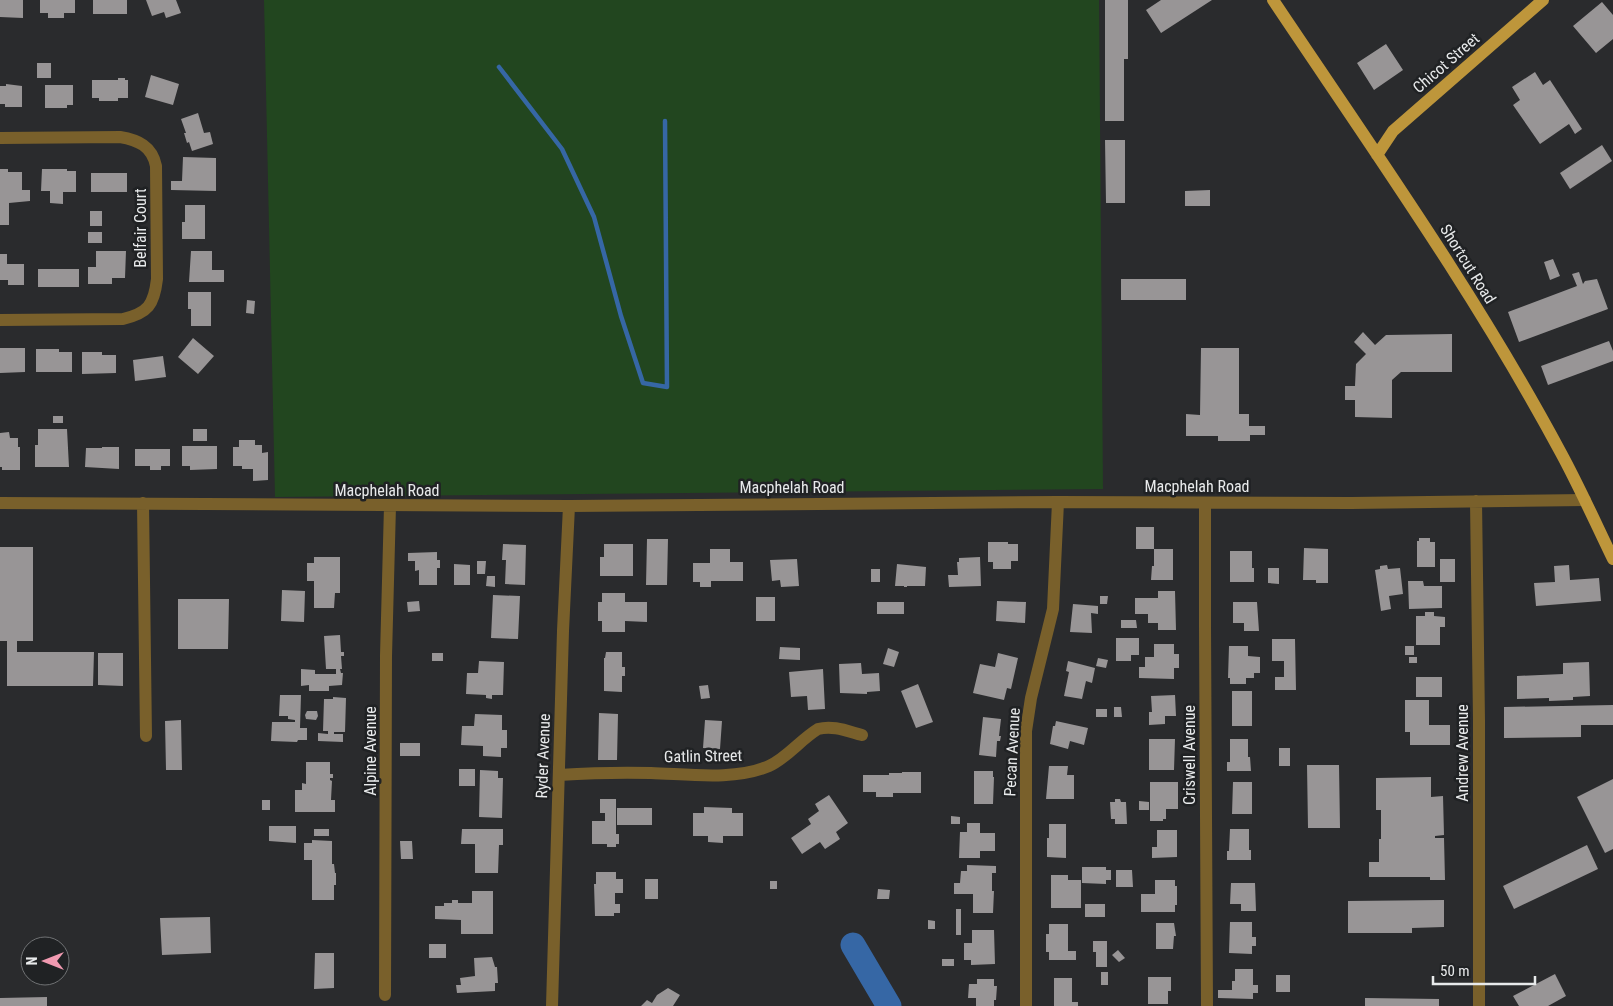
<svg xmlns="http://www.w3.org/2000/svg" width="1613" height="1006" viewBox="0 0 1613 1006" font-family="'Roboto Condensed',sans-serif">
<rect width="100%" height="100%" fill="#2a2b2d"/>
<path fill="#22461f" d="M264,0H1099L1103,489L275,497Z"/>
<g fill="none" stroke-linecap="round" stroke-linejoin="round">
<path stroke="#3667a5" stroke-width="4.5" d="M499,67L562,149L594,217L621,316L643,383L667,387L665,121"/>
<path stroke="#3667a5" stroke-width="25" d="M853,945L889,1006"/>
</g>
<path fill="#989596" d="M0,0H23V18L0,17Z
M40,0H75V13H64V18H48V13H40Z
M93,0H127V14H93Z
M146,0H176L181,13L166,18L164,12L152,16Z
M1105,0H1128V59H1124V121H1105Z
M1161,0H1212L1161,33L1146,10Z
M1602,2L1613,15V39L1596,53L1573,26Z
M1386,44L1403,70L1374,90L1357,63Z
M37,63H51V78H37Z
M1535,72L1543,85L1550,80L1582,129L1575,134L1569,124L1540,144L1513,105L1520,100L1512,87Z
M151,75L179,84L173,105L145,97Z
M118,78H125V80H128V98H118V101H99V98H92V80H118Z
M6,84L22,86V107H5V104H0V86H6Z
M45,85H73V105H67V108H45Z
M198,113L204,133L210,132L213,144L192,151L189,142L187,143L184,133H186L181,119Z
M1105,140H1125V203H1106Z
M1602,145L1612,161L1570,189L1560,173Z
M183,157L216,158V191L171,190V181H182Z
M0,169H8V172H22V190H30V201L9,203V225H0Z
M42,169H67V171H76V192H63V204L50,203V191H41Z
M91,173H127V192H91Z
M1210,190V206H1185V191Z
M185,205H205V239H182V222H185Z
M90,211H102V226H90Z
M88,232H102V243H88Z
M96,251H126L125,278H112V284H88V267H96Z
M191,251H212V270H224V282H189Z
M0,254H7V264H24V285H8V280H0Z
M1553,259L1560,276L1550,280L1544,262Z
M38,269H79V287H38Z
M1579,272L1583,284L1585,281L1597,279L1608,309L1519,342L1508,312L1577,286L1572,274Z
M1121,279H1186V300H1121Z
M188,292H211V326H191V309H188Z
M247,300L255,301L254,314L246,313Z
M1363,332L1375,345L1386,335L1452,334V372H1401L1392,380V418L1355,417V400H1345V386H1355L1356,364L1366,354L1354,342Z
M193,338L214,356L198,374L178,357Z
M1609,341L1613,351V361L1548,385L1541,366Z
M0,348H25V372L0,373Z
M1201,348H1239V414H1249V426H1265V435H1250V441H1218V436H1186V414L1200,415Z
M36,349H59V352H72V372H36Z
M82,352H102V355H116V373L82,374Z
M163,356L166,377L135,381L133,360Z
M53,416H63V423H53Z
M38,429H67L69,467H35V445H38Z
M193,429H207V441H193Z
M9,432L10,438H18V447H20V470H2V467H0V433Z
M239,440H255V445H262V453L268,452V480L253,481V469H242V466H233V447H239Z
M182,446H217V469L190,470V466H182Z
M102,447H119V469L85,467L86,448H102Z
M135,449H170V466H161V470H150V466H135Z
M1136,527H1154V549H1136Z
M1419,538H1430V542H1435V567H1417V541H1419Z
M647,539H668L667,585H646Z
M988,542H1008V544H1018V561H1011V569H993V562H988Z
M503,544L526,545L525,585L505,584L506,560H502Z
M604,544H633V576H600V557H604Z
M0,547H33V641H17V652H94L93,686H7V641H0Z
M1304,548L1328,549V583H1316V580H1303Z
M710,549H730V562H743V581H711V587H700V582H693V563H710Z
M1154,549H1173V580H1151L1152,566H1154Z
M1230,551H1252V568H1254V582H1230Z
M437,552V560H440V568H437V585H419V570L415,571V561H408V553Z
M314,557H340V593H335L334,608H314V581H307V563H314Z
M980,557L981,586L949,587L948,575H958L957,562H959V558Z
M797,559L799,586L781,587L780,580L772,581L770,560Z
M1440,559H1455V582H1440Z
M477,561H486L485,574H477Z
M454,564L470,565V585H454Z
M897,564L926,567L925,586H907V587H904V586H895Z
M1387,565L1388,569L1400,568L1403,594L1389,596L1391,609L1381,611L1375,570L1380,569V566Z
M1569,565L1570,580L1599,578L1601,601L1536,606L1534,583L1555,582L1554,566Z
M1268,568H1279V584L1268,583Z
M871,569H880V582H871Z
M487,576H495V587L486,586Z
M1408,581H1423L1424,586H1442V608L1409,609Z
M282,590L305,591L304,622L281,621Z
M1158,591H1175L1176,630H1158V623H1148V614H1135V598H1158Z
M602,593H625V602H647V622L625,621V632H602V621H598V602H602Z
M493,595L520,596L518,639L491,638Z
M1100,596H1108L1107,604H1100Z
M756,597H775V621H756Z
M178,599H229L228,649H178Z
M419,601L420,611L408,612L407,602Z
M997,601L1026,602L1025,623L996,621Z
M877,602H904V614H877Z
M1233,602H1257L1259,631H1244V623H1233Z
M1073,604L1098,606V614L1091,613L1092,633L1070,632Z
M1425,612H1434V616L1445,617V627H1440V645H1416V616H1425Z
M1121,620H1136L1137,628H1121Z
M340,635L341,652H344V656H341L342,669H340L341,673H343L342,685L329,686V691H309V685L301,686V669L315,670V674H336V669H326L324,636Z
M1116,638H1139V655H1131V661H1116Z
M1272,639H1295L1296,690H1275V677H1284V661H1272Z
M1154,644H1174V654H1179V668H1174V679L1139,678V667H1145V657H1154Z
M1229,646H1248V656L1260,657V673H1254V678H1246V684H1230V678H1228Z
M1405,646H1414V655H1405Z
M780,647L800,648V660L779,659Z
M888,648L899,652L894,667L883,664Z
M606,652H622V667H625V676H622V692L604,691V658H605Z
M98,653H123V686L98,685Z
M432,653H443V661H432Z
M998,653L1018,658L1011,689L1007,688L1004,700L973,693L980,664L995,667Z
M1409,657H1417V663H1409Z
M1098,658L1108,660L1106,668L1096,666Z
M479,661L504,662L503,695H492V699L486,698V695L466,694L467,673H478Z
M1068,661L1095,668L1092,683L1086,681L1082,699L1064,696L1069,672L1066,671Z
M1589,662L1590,696L1573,697V700L1549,701V698L1517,699V676L1563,674V663Z
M861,663L862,674L879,673L880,691L867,692V694L840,693L839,664Z
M823,669L825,709L808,710L807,696L791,697L789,672Z
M1416,677H1442V697H1416Z
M918,684L933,722L916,728L901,691Z
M708,685L710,698L701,699L699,686Z
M1232,691H1252V726H1232Z
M280,695H301L300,728H307V740H298L297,742L271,741L272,722H295V720L288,719V716H279Z
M1175,695L1176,716H1165V724L1149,725V712H1152L1151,696Z
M333,697L346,698L345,732H334V734H343V742L318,741V733L328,734V731H323L324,699H333Z
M1405,700H1429V725H1450V745H1410V732H1405Z
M1613,705V725H1581V737L1504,738V707Z
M1114,707H1121L1122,717H1114Z
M1096,709H1107V717H1096Z
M307,711H317L318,716L316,720L306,719L305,715Z
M599,713L618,714L617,760H598Z
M475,714L502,715V730H507V748H501V757L483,756V746L461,745L462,726H474Z
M983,717L1001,719L999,736H1001L1000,741H997L996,757L979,755Z
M181,720L182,770H166L165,721Z
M705,720L722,721L720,749L703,748Z
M1056,721L1088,728L1084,745L1070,741L1068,749L1050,744L1053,726H1055Z
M1149,739H1175L1174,770H1149Z
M1230,739H1248V757H1250L1251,771H1227V762H1230Z
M400,743H420V756H400Z
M1279,748H1290V766H1279Z
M306,762H330V774H333V778H330V780L332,781L331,800H335V812H295V790H302V783L306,784Z
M1307,765H1339L1340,828H1308Z
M1049,766H1068L1067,775H1074V799H1046Z
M459,769H475V786H459Z
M480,770L498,771V778H503L502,818L479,817Z
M974,771H993V777H994L993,804H974Z
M902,772H921V793H893V797H876V792H863V775H889V773H902Z
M1431,777V797L1443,796L1444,835L1435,836V838H1444L1445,880H1430V877H1369V862H1379V839H1381V810H1376V778Z
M1613,779V849L1605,853L1577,797Z
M1150,782H1178V809H1166V819H1163V821H1150Z
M1233,782H1252V814H1232Z
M829,795L848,823L836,832L840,839L825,849L820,842L802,854L791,838L811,824L808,819L819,811L815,804Z
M600,799H616V834H619V844H616V847H607V844H592V821H605V813H600Z
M1115,799H1120L1121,802H1126L1127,824H1115V819H1111L1110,802H1115Z
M262,800H270V810H262Z
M1139,801L1149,802V810H1139Z
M704,807L732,808V813H743V836H723V843L708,842V836H693V813H704Z
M617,808H652V825H617Z
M951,816L960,817V824H951Z
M967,823H980V833H995V851H980V858H959L960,832H967Z
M1049,824H1066V858L1047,857V838H1049Z
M269,826H296V843L269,841Z
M314,829H329V836H314Z
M462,829H503V845H499L498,873H475V844H461Z
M1230,829H1249V850H1251V860H1227V851H1229Z
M1157,830H1177V857L1152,858V847H1157Z
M312,840L332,841V864H334L335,873H336V885H334V900H312V860H304V843H312Z
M400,841H412L413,859H401Z
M1587,845L1598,869L1514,909L1503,886Z
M967,865L996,866V873H992V891H994L993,913H973V894H954V883H960L961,871H967Z
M1082,867H1106V870H1111V880H1106V884L1082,883Z
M1116,870H1132L1133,887H1116Z
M596,872H616V879H623V893H615V904H620V913H614V916H595L594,884H596Z
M1051,875H1068V880H1081V908H1051Z
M645,879H658V899H645Z
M1155,880H1175V886H1177V905H1175V912H1141V894H1155Z
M770,881H777V889H770Z
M1231,883H1255L1256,911H1241V904H1230Z
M878,889L890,890L889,899H877Z
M472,891H493V934H461V920L435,919V906H444V903H452V900H458V903H472Z
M1444,900V927L1412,928V933H1348V901Z
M1085,904H1105V917H1085Z
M956,909H961V935H956Z
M210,917L211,953L162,955L160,918Z
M928,920L935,921V929H928Z
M1230,922H1252V937H1256V946H1252V954L1229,953Z
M1156,923H1174L1176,936H1174L1173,949H1156Z
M1049,924H1068V951H1076V960H1049V952H1046V934H1049Z
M972,930H994L995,964L971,965V960H964V943H972Z
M1093,941H1107V967H1096V952H1093Z
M429,944H446V958H429Z
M1118,950L1125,958L1119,962L1112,955Z
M315,953H334V988L314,989Z
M492,957L495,967H497L498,983H495V991L457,993L456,985H461L460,978L475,976L474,958Z
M942,959H954V966H942Z
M1235,969H1253V985H1258V993H1253V999L1218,998V990H1232V981H1235Z
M1101,972H1108V985H1101Z
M1555,974L1566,996L1548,1006H1519L1513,996Z
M1276,975H1290V992H1276Z
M1148,977H1171V991H1168V1004H1148Z
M1054,978H1072V1002H1078V1006H1054Z
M977,979H994V986H997L996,1000H994V1006H976V998H968L969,984H977Z
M668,988L680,995L673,1006H641L647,1000L652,1003L657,995Z
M47,997V1006H0V998Z
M1365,998L1439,999V1006H1365Z"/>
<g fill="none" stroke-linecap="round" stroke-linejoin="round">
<path stroke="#79602b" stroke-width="12" d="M0,138L120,137C138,140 152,146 156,166L157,279C154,305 148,313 123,319L0,320
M1476,501L1479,720V1006
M0,503L569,506L1058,502L1351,503L1585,500
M143,503L146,736
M1205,503V626L1207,1006
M559,775C590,773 620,772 651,773C687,774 735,781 769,766C787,758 800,740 818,729C833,725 847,731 862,735
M385,995L386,656L390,506
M552,1006L563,631L569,506
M1026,1006V731L1031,698L1053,609L1058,502"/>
<path stroke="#be963b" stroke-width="12" d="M1273,0C1372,148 1477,296 1561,453C1580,488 1596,524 1613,559
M1377,155L1393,131L1543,0"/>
</g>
<g text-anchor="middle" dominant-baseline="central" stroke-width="5" stroke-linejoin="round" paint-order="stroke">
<g font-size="16" fill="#e8eaeb" stroke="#202224">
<text transform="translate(1446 63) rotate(-41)">Chicot Street</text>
<text transform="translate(140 228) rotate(-90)">Belfair Court</text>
<text transform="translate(1468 264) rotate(58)">Shortcut Road</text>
<text x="1197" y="486">Macphelah Road</text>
<text x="792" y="487">Macphelah Road</text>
<text x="387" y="490">Macphelah Road</text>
<text transform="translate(370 751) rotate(-90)">Alpine Avenue</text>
<text transform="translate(1012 752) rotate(-87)">Pecan Avenue</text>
<text transform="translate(1462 753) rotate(-90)">Andrew Avenue</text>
<text transform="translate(1189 755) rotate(-90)">Criswell Avenue</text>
<text transform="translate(543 756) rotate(-88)">Ryder Avenue</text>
<text transform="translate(703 756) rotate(-1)">Gatlin Street</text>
</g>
</g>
<g transform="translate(45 961) rotate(270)"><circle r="24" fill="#202224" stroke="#707274"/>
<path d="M0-4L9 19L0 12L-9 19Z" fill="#f19ab1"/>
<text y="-8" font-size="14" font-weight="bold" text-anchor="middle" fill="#e8eaeb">N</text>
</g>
<path d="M1433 976v8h102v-8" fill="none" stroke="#e8eaeb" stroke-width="2.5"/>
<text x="1440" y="976" font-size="15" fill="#e8eaeb" stroke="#202224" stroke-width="4" paint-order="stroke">50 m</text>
</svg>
